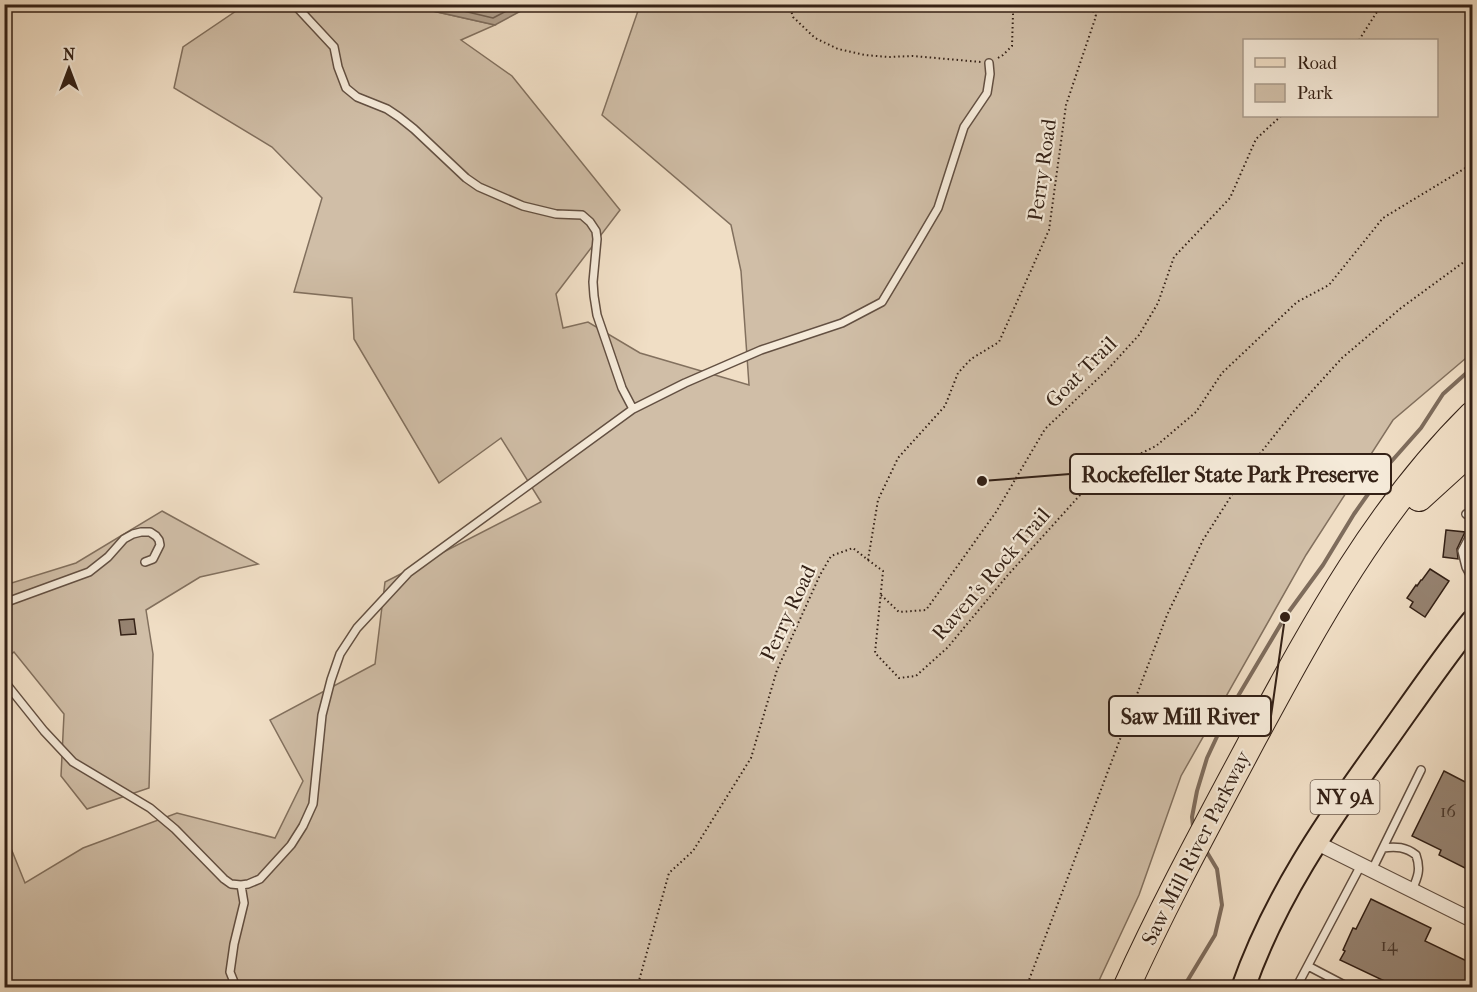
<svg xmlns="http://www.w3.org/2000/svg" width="1477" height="992" viewBox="0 0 1477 992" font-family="'IM FELL French Canon',serif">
<rect width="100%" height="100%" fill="#f0dec5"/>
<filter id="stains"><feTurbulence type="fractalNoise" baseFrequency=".00333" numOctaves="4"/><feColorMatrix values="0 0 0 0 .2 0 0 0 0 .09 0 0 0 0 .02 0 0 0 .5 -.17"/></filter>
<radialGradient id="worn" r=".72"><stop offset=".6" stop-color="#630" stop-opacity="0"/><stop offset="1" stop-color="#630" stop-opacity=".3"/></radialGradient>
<path fill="#d0bea7" stroke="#82705e" stroke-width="1.5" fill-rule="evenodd" d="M245,5H406L495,25L461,40L512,76L620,210L556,294L563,328L588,322L640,353L749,385L741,271L731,225L602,115L640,5H1472V353L1393,420L1306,555L1181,776L1139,895L1096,987H5L4,831L25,883L83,848L177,813L275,838L303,781L270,720L375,664L385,582L541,502L501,438L439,483L354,339L352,298L294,292L322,198L272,147L174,88L183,47ZM1244,40H1436V116H1244Z
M162,511L258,564L200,577L146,610L153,654L149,788L87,809L61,776L64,714L14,652L5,659V585L76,563Z"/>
<path fill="#b09e8a" stroke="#7e6c5c" stroke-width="1.5" d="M406,5L532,4V5L495,25Z"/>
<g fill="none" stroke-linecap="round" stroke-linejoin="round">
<path stroke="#726050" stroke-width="1.5" d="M434,4L493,18L520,4"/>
<path stroke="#7e6c5c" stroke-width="4" d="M1194,829L1193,826L1192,817L1197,791L1207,758L1228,713L1285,617L1323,565L1354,514L1390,463L1421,428L1443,394L1472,368
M1183,988L1215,935L1222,905L1217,869L1205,849"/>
</g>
<path fill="#968371" stroke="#342116" stroke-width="1.5" d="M1446,530L1465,532L1457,549L1458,559L1443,557Z
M1430,569L1449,581L1425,617L1410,607L1413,602L1407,598L1416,585L1417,586L1421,580H1422Z
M134,619L136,634L121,635L119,620Z
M1444,771L1473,786V872L1439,855L1441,850L1412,836Z
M1371,899L1431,928L1425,941L1473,964V987H1397L1340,960L1345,951L1343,950L1353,928L1356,929Z"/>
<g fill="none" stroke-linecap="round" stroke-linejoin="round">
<defs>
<path id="lane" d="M294,4L334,47L338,67L346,88L357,97L387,109L399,117L414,129L466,178L479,187L523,206L556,214L582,215L590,222L596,231L597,239L593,282L594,296L597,315L622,388L633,409
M1466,514L1472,518
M1472,532L1462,551L1466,567L1472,578
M4,603L89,572L108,557L124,539L133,534L141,532H150L156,536L159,540L160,545L153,559L145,562
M4,681L44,731L73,762L150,808L175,829L224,879L231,884L241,885L244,903L234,944L230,972L236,987
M1383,848C1396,846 1406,847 1416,855C1421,869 1418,877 1412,890
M1372,870L1421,770
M241,885L248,884L260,879L291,845L303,826L313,804L322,715L331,680L340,654L357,628L408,573L633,409L685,383L761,350L842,323L882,302L918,242L938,208L964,127L987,93L990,74L989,63
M1308,966L1350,988
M1296,988L1361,865"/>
<path id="street" d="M1315,842L1472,920"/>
<path id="primary" d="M1243,988C1274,899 1326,823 1381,747C1411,705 1440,662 1472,622"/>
<path id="highway" d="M1419,498L1472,450
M1126,988C1165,902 1210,820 1254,737C1316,622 1378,508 1472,415"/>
</defs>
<use href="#lane" stroke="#635042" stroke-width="10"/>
<use href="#street" stroke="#635042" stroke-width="16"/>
<use href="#primary" stroke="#342116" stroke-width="26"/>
<use href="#highway" stroke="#342116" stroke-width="28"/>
<path stroke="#342116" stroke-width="2" stroke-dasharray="1.5 3" stroke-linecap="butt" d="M789,4L793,17L815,38L838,49L865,55L888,57L913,56L981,62
M1359,40L1382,4
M998,58L1003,55L1012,46L1013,14L1012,4
M868,560L883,571L875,653L899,678L916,676L948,647L1007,576L1099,474L1156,446L1196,412L1222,373L1297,302L1329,285L1383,218L1472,164
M881,595L899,612L926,610L996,512L1045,429L1107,370L1139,335L1158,303L1174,257L1230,198L1256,139L1281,116
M637,988L669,873L693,851L751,758L777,670L820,575L831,556L853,548L868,560L878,500L898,458L945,406L958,373L971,359L999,342L1049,230L1066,105L1096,16L1089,4
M1026,988L1167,615L1203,540L1251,465L1293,412L1342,358L1401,308L1472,256"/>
<use href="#lane" stroke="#f5ead9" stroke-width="7"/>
<use href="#street" stroke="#f5ead9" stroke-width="14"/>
<use href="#primary" stroke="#f0dec5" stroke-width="22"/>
<use href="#highway" stroke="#f0dec5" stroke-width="26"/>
</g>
<g text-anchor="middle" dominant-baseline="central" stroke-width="4.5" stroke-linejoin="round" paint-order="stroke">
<g font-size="18" fill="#4c3a2d">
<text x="1448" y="811">16</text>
<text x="1389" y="945">14</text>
</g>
<rect fill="#f5ead9" stroke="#6e5d50" stroke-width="1.5" x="1310.5" y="780" width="69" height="34" rx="4.5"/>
<g font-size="20" font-weight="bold" fill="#342116">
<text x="1345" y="797">NY 9A</text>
</g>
<g font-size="21" fill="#342116" stroke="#f5ead9">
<text transform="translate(1042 170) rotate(-82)">Perry Road</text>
<text transform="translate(1081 372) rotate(-45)">Goat Trail</text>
<text transform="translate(991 574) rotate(-49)">Raven's Rock Trail</text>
<text transform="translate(788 613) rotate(-65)">Perry Road</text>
<text transform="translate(1196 848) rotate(-63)">Saw Mill River Parkway</text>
</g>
</g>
<path fill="none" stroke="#342116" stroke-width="2" d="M982 481L1070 474M1285 617L1271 716"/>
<g fill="#342116" stroke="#f5ead9" stroke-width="2">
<circle cx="982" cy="481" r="6"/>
<circle cx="1285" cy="617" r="6"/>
</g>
<g fill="#f5ead9" stroke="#342116" stroke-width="2">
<rect x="1070" y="454" width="321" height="40" rx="6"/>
<rect x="1109" y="696" width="162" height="40" rx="6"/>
</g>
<g font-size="22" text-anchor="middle" font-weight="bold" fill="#342116">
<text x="1230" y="482">Rockefeller State Park Preserve</text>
<text x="1190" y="724">Saw Mill River</text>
</g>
<rect width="1477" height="992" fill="none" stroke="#f0dec5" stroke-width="24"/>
<rect x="6" y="6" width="1465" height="980" fill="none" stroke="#342116" stroke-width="3"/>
<rect x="12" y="12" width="1453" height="968" fill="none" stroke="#342116" stroke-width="1.5"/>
<rect x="1243" y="39" width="195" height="78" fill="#f5ead9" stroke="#a89a8b" stroke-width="1.5"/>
<rect x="1255" y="58" width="30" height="9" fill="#f0dec5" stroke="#a89a8b" stroke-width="1.5"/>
<text x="1297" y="69" font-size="18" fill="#342116">Road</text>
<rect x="1255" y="84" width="30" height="18" fill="#d0bea7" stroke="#a89a8b" stroke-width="1.5"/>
<text x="1297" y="99" font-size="18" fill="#342116">Park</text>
<g transform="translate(69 69)" stroke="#f5ead9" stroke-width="4.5" paint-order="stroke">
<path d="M0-4.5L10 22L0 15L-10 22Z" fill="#342116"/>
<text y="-9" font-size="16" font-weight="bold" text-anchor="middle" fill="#342116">N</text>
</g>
<rect width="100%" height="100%" filter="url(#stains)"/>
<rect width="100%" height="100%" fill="url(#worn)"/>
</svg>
